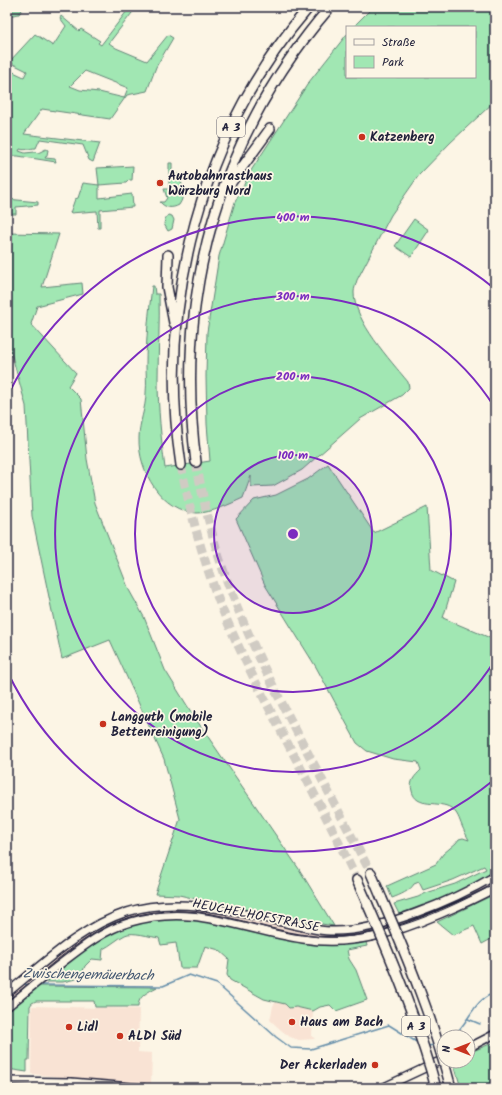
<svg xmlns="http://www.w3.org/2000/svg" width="502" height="1095" viewBox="0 0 502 1095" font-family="Kalam,sans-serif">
<rect width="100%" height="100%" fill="#fcf5e5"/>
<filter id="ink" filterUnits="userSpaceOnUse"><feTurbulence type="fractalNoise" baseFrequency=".025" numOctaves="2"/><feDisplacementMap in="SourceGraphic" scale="8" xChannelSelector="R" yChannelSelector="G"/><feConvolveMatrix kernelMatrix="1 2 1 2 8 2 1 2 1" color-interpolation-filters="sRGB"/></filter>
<g filter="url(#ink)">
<path fill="#f9e3d4" d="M495,880V886L423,918L369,935L326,939L281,933L232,919L200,914L166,912L148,915L7,1004V998L76,942L107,923L135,912L166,908L200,909L244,917L246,919L267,924L306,932L368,930Z
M279,1002L285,1004L289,1008L296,1007L313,1011L312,1036L315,1039L299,1040L290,1037L281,1030L270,1020L273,1006L275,1003Z
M32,1006L139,1009L138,1052L152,1053L151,1086L31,1074Z"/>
<path fill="#a1e7b3" stroke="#628477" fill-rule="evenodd" d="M7,7H24L19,14L7,16Z
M130,7L135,9L109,43L116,48L147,61L168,35L173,38L156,67L147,91L127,95L110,119L42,109L24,134L100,143L93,162L89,160L83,145L40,139L36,148C29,148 26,151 20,149L19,151L25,153L35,152L38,153L46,149L48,150L47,155L45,158L55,159L56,162L18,156H7V69L24,77L27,71L9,62L35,34L53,46L66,26L60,18L61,16L79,31L81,29L100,41L98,43L101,45ZM85,71L128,88L124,98L99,92L80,90L70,86Z
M373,7H495V101L450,143L419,175L391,215L357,280C356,284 354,289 354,292C353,320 391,361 408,382L409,388L402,395L360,419L302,470L273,486L252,487L251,486V476L243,498C230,504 212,513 197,513C161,512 138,470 139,438C139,422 146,408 146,393C147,383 146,374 146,365C146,339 149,312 152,286H154L155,294H159C160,322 158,351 158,379C158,409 161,438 165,468L210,461L207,424L206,376L207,332L219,256L235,202L252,169L309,82L347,34V77H475V27H353Z
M169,163H172V175L178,174C183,185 186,195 179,205C172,209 165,208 160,202H164L167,198L164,189H169Z
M133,166L132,180H129L126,183L99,185V198L132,194L133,207L100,210V228H98L97,211L70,213L75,199L78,198L83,183L99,185L97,168Z
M7,199L38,202V205L16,207V214H7Z
M168,215L172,216L174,220L172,229L168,231L164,224L165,219Z
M414,219L429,230L411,257L395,246Z
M7,233L59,234L42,287L82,283L83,294L37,306L31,324L76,373L68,386L81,399L87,459L95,503L129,590L144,617L165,670L193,715L299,869L334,926L272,916L179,895L155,894L180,819L164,759L110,640L62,659L32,516L26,406L7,338Z
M328,464L374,533L427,507L431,570L454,582L443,618L495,640V873L481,882L424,907L423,905L399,914L394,904L418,897L426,893L455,884L486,869L484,866L453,880L423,890L419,882L414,884C410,891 400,895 392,898L387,886L436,864L443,854L456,843L459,839L463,838L469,840C467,836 464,831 462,826C459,819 458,813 451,808C439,800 416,809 412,791C409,781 415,776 421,770L418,762L393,759L367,751L357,743L316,667L265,585L236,519L254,500L276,495L308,479Z
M495,894V937L482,944L474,926L453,935L437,922Z
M176,918L210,921L302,943L329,945L366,942L367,946L347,950L349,959L356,970L367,1000L336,1011L330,1005L320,1007L313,1011L296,1007L289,1008L285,1004L264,999L230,980L227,975L229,959L219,950L205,946L197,968H180L176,943L161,945L159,938C151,937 132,931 125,935C117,939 111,945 103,949L102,960L92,959L85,966L80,978L63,982H43C85,944 118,921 176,918Z
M38,986L157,987C148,992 138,996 138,1007H95L94,1001H36L32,1003L30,1006L29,1060H27V1072L7,1069V1011Z
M495,1042V1088H461L453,1061H468V1053Z
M7,1084L56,1085L96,1088H7Z"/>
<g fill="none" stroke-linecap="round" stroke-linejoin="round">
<path stroke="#658eaa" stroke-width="1.5" d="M7,983H15
M23,984L31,985
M39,985L163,986L189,975L217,984L276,1037L291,1048L311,1049L389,1025L418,1043
M468,1019L480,1024
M452,1037C469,1024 473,999 495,993
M427,1046L435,1045"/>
<path stroke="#d0cbc3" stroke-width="9" stroke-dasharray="9 4.5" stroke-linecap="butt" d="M196,462C205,509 216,555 234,599C255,653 282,704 309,755C330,794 350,834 371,873
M181,465C190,512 203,559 220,604C242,658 270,710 297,761C318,801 338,840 357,880"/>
<defs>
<path id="secondary" d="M7,993C44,963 81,927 127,912C177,896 232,911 282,922C298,926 313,930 330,931C378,933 454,900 495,876
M7,1007C24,993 41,979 59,965C81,948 103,930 131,922C194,903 241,930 303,939C351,947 396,933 440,914C459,906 477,898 495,888
M468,1048L495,1034
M7,1081L71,1082L143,1088
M382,1088L444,1059"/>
<path id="motorway" d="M227,188L270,129
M168,255L167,287L174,323
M196,462C174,293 219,136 330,7
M181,465C156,302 202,132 309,7
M371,873L382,899
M357,880L368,905"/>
</defs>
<use href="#secondary" stroke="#22223b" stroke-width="10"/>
<use href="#motorway" stroke="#22223b" stroke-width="12"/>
<use href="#secondary" stroke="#fcf5e5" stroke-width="7"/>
<use href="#motorway" stroke="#fcf5e5" stroke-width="9"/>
<path stroke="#22223b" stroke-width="1" d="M7,1002C43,972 86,930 131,917C163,908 195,910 227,917C249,922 271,930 294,934C310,936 326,938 342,937C394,934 450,908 495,884"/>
<defs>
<path id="motorway-bridge" d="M382,899C409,961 434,1023 451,1088
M368,905C394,964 419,1025 436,1088"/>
</defs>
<use href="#motorway-bridge" stroke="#22223b" stroke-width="12" stroke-linecap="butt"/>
<use href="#motorway-bridge" stroke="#fcf5e5" stroke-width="9"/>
</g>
</g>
<circle cx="293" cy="534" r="79" fill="#7b2cbf" fill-opacity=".12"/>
<g fill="none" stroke="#7b2cbf" stroke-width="2">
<circle cx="293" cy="534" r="79"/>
<circle cx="293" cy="534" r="158"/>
<path d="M495 660A238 238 0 1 1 495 408"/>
<path d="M495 779A317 317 0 0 1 8 673M8 395A317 317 0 0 1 495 289"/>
</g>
<g fill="#c8321e" stroke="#fcf5e5" stroke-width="1.5">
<circle cx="362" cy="137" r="4"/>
<circle cx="160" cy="183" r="4"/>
<circle cx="103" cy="724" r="4"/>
<circle cx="292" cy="1022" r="4"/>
<circle cx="69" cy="1027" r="4"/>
<circle cx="120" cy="1036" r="4"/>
<circle cx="375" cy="1065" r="4"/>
</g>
<g text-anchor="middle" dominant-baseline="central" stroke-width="3.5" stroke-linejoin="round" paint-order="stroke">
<g fill="#fcf5e5" stroke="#63616e" stroke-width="1">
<rect x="217" y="117" width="28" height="20" rx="3"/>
<rect x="402" y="1016" width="28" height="20" rx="3"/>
</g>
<g font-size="12" font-weight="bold" fill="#22223b">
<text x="231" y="127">A 3</text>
<text x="416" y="1026">A 3</text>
</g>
<g font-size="13" font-weight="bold" fill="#22223b" stroke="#fcf5e5" text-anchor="start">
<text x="370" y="137">Katzenberg</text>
<text x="168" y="176">Autobahnrasthaus<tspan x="168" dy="15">Würzburg Nord</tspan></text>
<text x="111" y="717">Langguth (mobile<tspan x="111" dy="15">Bettenreinigung)</tspan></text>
<text x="300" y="1022">Haus am Bach</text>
<text x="77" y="1027">Lidl</text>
<text x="128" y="1036">ALDI Süd</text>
<text x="367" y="1065" text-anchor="end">Der Ackerladen</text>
</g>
<g font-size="13" fill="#22223b" stroke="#fcf5e5">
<text transform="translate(256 916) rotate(11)">HEUCHELHOFSTRASSE</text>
</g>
<g font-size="14" font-style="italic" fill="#445872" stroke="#fcf5e5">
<text transform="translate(88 975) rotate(1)">Zwischengemäuerbach</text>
</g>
</g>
<circle cx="293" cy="534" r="6" fill="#7b2cbf" stroke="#fcf5e5" stroke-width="2"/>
<g font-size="12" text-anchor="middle" font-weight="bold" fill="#7b2cbf" stroke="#fcf5e5" stroke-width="3.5" stroke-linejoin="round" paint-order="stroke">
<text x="293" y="221">400 m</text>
<text x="293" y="300">300 m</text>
<text x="293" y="380">200 m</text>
<text x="293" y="459">100 m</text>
</g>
<rect width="502" height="1095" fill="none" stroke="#fcf5e5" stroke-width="24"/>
<rect x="12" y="12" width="478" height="1071" fill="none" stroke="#22223b" stroke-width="1.5" filter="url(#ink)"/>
<rect x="346" y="26" width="130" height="52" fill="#fcf5e5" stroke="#a5a1a1"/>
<rect x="354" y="39" width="20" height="6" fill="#fcf5e5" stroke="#a5a1a1"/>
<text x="382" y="46" font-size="12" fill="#22223b">Straße</text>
<rect x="354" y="56" width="20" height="12" fill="#a1e7b3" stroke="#a5a1a1"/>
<text x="382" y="66" font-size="12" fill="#22223b">Park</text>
<g transform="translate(456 1049) rotate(270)"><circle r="19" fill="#fcf5e5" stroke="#a5a1a1"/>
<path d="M0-3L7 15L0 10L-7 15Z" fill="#c8321e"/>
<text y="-6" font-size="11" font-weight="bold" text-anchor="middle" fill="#22223b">N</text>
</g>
</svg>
